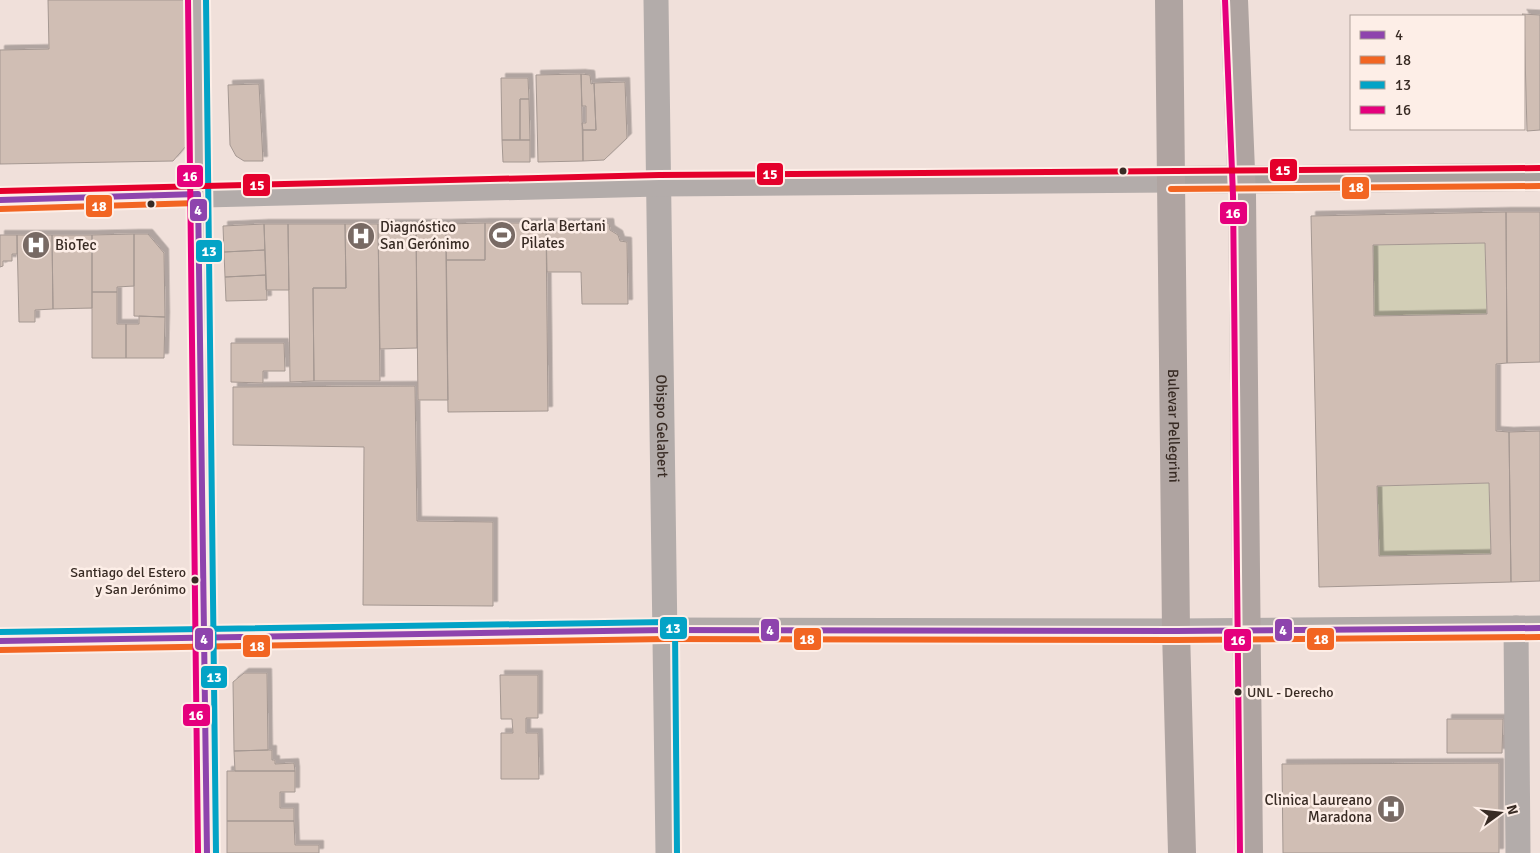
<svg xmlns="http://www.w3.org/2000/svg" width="1540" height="853" viewBox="0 0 1540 853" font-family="Signika,sans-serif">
<defs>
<filter id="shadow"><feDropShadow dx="4.5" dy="-4.5" stdDeviation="0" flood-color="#0004"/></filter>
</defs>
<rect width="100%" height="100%" fill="#f0e0da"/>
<path fill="#d2ceb6" d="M1485,243L1487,314L1374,316L1373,245Z
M1489,483L1491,554L1379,556L1377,486Z"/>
<path fill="#d0beb4" stroke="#a59892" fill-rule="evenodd" filter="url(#shadow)" d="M48,0H189L192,139L173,161L0,164V50L49,49Z
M1522,14L1540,15V130L1527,131L1524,16Z
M581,74L583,161L538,162L536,75Z
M581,74L590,75L591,84L594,83L596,130H583L582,123H586V106H582Z
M501,78H528L529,99H520V140H502Z
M625,82L627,138L604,160L583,161V130H596L594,83Z
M259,84L263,161H244L236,156L230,145L228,85Z
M520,99H529L530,140H520Z
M502,140H530V162H503Z
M1506,212L1507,363L1496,364V431L1509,432L1511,582L1319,587L1311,216ZM1485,243L1487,314L1374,316L1373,245ZM1489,483L1491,554L1379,556L1377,486Z
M1506,212H1540V362L1507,363Z
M485,223H546L548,411L448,412L446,260H485Z
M485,223V260H446V224Z
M546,223H609L610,230L618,235L620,241L627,242L628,304H582L581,272H547Z
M264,224H288L289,290H266Z
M264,224L265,250L224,252L223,226Z
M288,224H345L346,288H313L314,381L290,382Z
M345,224H378L380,381H314L313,288H346Z
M378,224H416L417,348L380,349Z
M416,224H446L448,400H418Z
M134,234V286L117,287V292H92V235Z
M134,234H148L164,253L165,317L134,316Z
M0,235H17V254H12V261H3V266L0,267Z
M17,235H52L53,309L35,310V322H19Z
M52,235H92V308L53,309Z
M265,250L266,275L225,277L224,252Z
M266,275L267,300L226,301L225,277Z
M92,292H117V324H126V358H92Z
M139,316L165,317L164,358H126V324H139Z
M231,343H284L285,371H263V383L231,382Z
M415,386L417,521L493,522V606L363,605L364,447L233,445V387Z
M1540,431V581L1511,582L1509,432Z
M244,673H267L268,750L234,751L233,682Z
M500,675H538V718H526V733H538L539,779H501V733H513L512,719H501Z
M1447,719H1503L1502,753H1447Z
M268,750H272V760H275V764L294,763L295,771H235L234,751Z
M1499,763V853H1283L1282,764Z
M227,771H295V792H280V808H294V821H227Z
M227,821H294L295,845H319V853H227Z"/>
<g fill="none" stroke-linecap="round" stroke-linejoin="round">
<g stroke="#b3acaa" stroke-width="25">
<path d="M197,0L207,853"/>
<path id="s1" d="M656,0L668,853"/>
<path d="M0,200L659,184L1171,180"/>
<path d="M1516,628L1518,853"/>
<path d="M0,641L666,630L1176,631L1540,628"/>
</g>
<path stroke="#a9a19e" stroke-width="28" d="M1171,180L1540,177"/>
<g stroke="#afa4a1" stroke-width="28">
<path id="s2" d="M1169,0L1176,631L1182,853"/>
<path d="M1234,0L1242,195L1249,853"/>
</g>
<defs>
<path id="bus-1" d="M0,200L198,194L207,853
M0,641L666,630L1176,631L1540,628"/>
<path id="bus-2" d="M1171,189L1540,186
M0,209L198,203
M0,650L666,639L1176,640L1540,637"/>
<path id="bus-3" d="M206,0L216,853
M0,632L668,622L675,630L677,853"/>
<path id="bus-4" d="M188,0L198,853
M1225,0L1233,195L1240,853"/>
<path id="bus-5" d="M0,191L659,175L1540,168"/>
</defs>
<use href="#bus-1" stroke="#fdeee7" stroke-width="10"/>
<use href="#bus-2" stroke="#fdeee7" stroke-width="10"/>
<use href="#bus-3" stroke="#fdeee7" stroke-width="10"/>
<use href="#bus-4" stroke="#fdeee7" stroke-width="10"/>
<use href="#bus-5" stroke="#fdeee7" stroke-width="10"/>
<use href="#bus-1" stroke="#8e44ad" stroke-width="6"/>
<use href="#bus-2" stroke="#f26522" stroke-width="6"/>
<use href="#bus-3" stroke="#03a3c6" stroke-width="6"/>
<use href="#bus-4" stroke="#e5007d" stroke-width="6"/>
<use href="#bus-5" stroke="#e4002b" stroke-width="6"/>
</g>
<defs>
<symbol id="stadium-disc" viewBox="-11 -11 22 22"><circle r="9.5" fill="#786a64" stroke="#fdeee7"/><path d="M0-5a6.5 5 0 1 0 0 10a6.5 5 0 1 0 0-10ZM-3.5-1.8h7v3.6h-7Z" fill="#fff"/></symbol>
<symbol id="hospital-disc" viewBox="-11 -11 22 22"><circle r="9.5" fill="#786a64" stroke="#fdeee7"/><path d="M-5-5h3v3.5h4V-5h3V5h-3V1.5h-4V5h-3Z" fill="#fff"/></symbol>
</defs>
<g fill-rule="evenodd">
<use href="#stadium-disc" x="486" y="219" width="32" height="32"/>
<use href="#hospital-disc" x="345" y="220" width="32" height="32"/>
<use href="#hospital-disc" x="20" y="229" width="32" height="32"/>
<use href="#hospital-disc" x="1375" y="793" width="32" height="32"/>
</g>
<g fill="#382b24" stroke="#fdeee7" stroke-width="2">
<circle cx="1123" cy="171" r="4.5"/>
<circle cx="151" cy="204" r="4.5"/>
<circle cx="195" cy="580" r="4.5"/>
<circle cx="1238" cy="692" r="4.5"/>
</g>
<g text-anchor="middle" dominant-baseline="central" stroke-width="5" stroke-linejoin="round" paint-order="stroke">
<g font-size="14" fill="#382b24" stroke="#fdeee7" text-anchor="end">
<text x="186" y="572">Santiago del Estero<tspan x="186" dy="17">y San Jerónimo</tspan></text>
<text x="1247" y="692" text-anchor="start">UNL - Derecho</text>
</g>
<g font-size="15" fill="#382b24" stroke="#fdeee7" text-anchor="start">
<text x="521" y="226">Carla Bertani<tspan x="521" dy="17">Pilates</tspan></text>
<text x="380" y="227">Diagnóstico<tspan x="380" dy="17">San Gerónimo</tspan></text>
<text x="55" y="245">BioTec</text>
<text x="1372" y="800" text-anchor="end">Clinica Laureano<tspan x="1372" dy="17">Maradona</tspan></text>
</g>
<g font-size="15" fill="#382b24" stroke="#fdeee7">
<text stroke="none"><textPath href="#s1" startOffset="426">Obispo Gelabert</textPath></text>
<text stroke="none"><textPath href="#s2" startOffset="426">Bulevar Pellegrini</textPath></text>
</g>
</g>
<g stroke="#fdeee7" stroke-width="2">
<rect x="1269" y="158" width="29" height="24" rx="5" fill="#e4002b"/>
<rect x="756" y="162" width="28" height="24" rx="5" fill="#e4002b"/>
<rect x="176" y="164" width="28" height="24" rx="5" fill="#e5007d"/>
<rect x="242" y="173" width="29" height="24" rx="5" fill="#e4002b"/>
<rect x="1341" y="176" width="29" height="24" rx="5" fill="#f26522"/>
<rect x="85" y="194" width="28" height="24" rx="5" fill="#f26522"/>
<rect x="189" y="198" width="19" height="24" rx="5" fill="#8e44ad"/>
<rect x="1219" y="201" width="29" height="24" rx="5" fill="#e5007d"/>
<rect x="195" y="239" width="28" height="24" rx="5" fill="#03a3c6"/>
<rect x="659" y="616" width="29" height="24" rx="5" fill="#03a3c6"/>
<rect x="1274" y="618" width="19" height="24" rx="5" fill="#8e44ad"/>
<rect x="760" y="618" width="20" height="24" rx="5" fill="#8e44ad"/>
<rect x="194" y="627" width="20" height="24" rx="5" fill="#8e44ad"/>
<rect x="1306" y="627" width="29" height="24" rx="5" fill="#f26522"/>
<rect x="793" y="627" width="29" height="24" rx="5" fill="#f26522"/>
<rect x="1223" y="628" width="29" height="24" rx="5" fill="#e5007d"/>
<rect x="242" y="634" width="29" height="24" rx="5" fill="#f26522"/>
<rect x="200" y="665" width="28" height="24" rx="5" fill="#03a3c6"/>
<rect x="182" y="703" width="29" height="24" rx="5" fill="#e5007d"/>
</g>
<g font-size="14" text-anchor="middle" font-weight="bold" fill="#fff">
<text x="1283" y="175">15</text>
<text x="770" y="179">15</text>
<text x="190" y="181">16</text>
<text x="257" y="190">15</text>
<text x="1356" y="192">18</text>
<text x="99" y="211">18</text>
<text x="198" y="215">4</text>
<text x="1233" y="218">16</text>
<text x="209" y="256">13</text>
<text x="673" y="633">13</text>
<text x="1283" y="635">4</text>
<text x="770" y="635">4</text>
<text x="204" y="644">4</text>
<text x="1321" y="644">18</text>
<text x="807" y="644">18</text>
<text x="1238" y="645">16</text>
<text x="257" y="651">18</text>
<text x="214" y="682">13</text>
<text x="196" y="720">16</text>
</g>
<rect x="1350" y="15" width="175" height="115" fill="#fdeee7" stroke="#aea099"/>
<rect x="1360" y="31" width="25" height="8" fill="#8e44ad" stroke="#aea099"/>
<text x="1395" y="40" font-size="15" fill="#382b24">4</text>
<rect x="1360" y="56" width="25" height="8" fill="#f26522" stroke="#aea099"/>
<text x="1395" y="65" font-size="15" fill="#382b24">18</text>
<rect x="1360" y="81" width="25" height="8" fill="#03a3c6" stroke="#aea099"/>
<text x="1395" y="90" font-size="15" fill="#382b24">13</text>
<rect x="1360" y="106" width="25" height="8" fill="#e5007d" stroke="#aea099"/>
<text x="1395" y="115" font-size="15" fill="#382b24">16</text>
<g transform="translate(1500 813) rotate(75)" stroke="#fdeee7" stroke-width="4" paint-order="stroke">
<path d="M0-4L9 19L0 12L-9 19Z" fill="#382b24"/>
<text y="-8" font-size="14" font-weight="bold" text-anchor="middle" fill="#382b24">N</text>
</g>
</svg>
